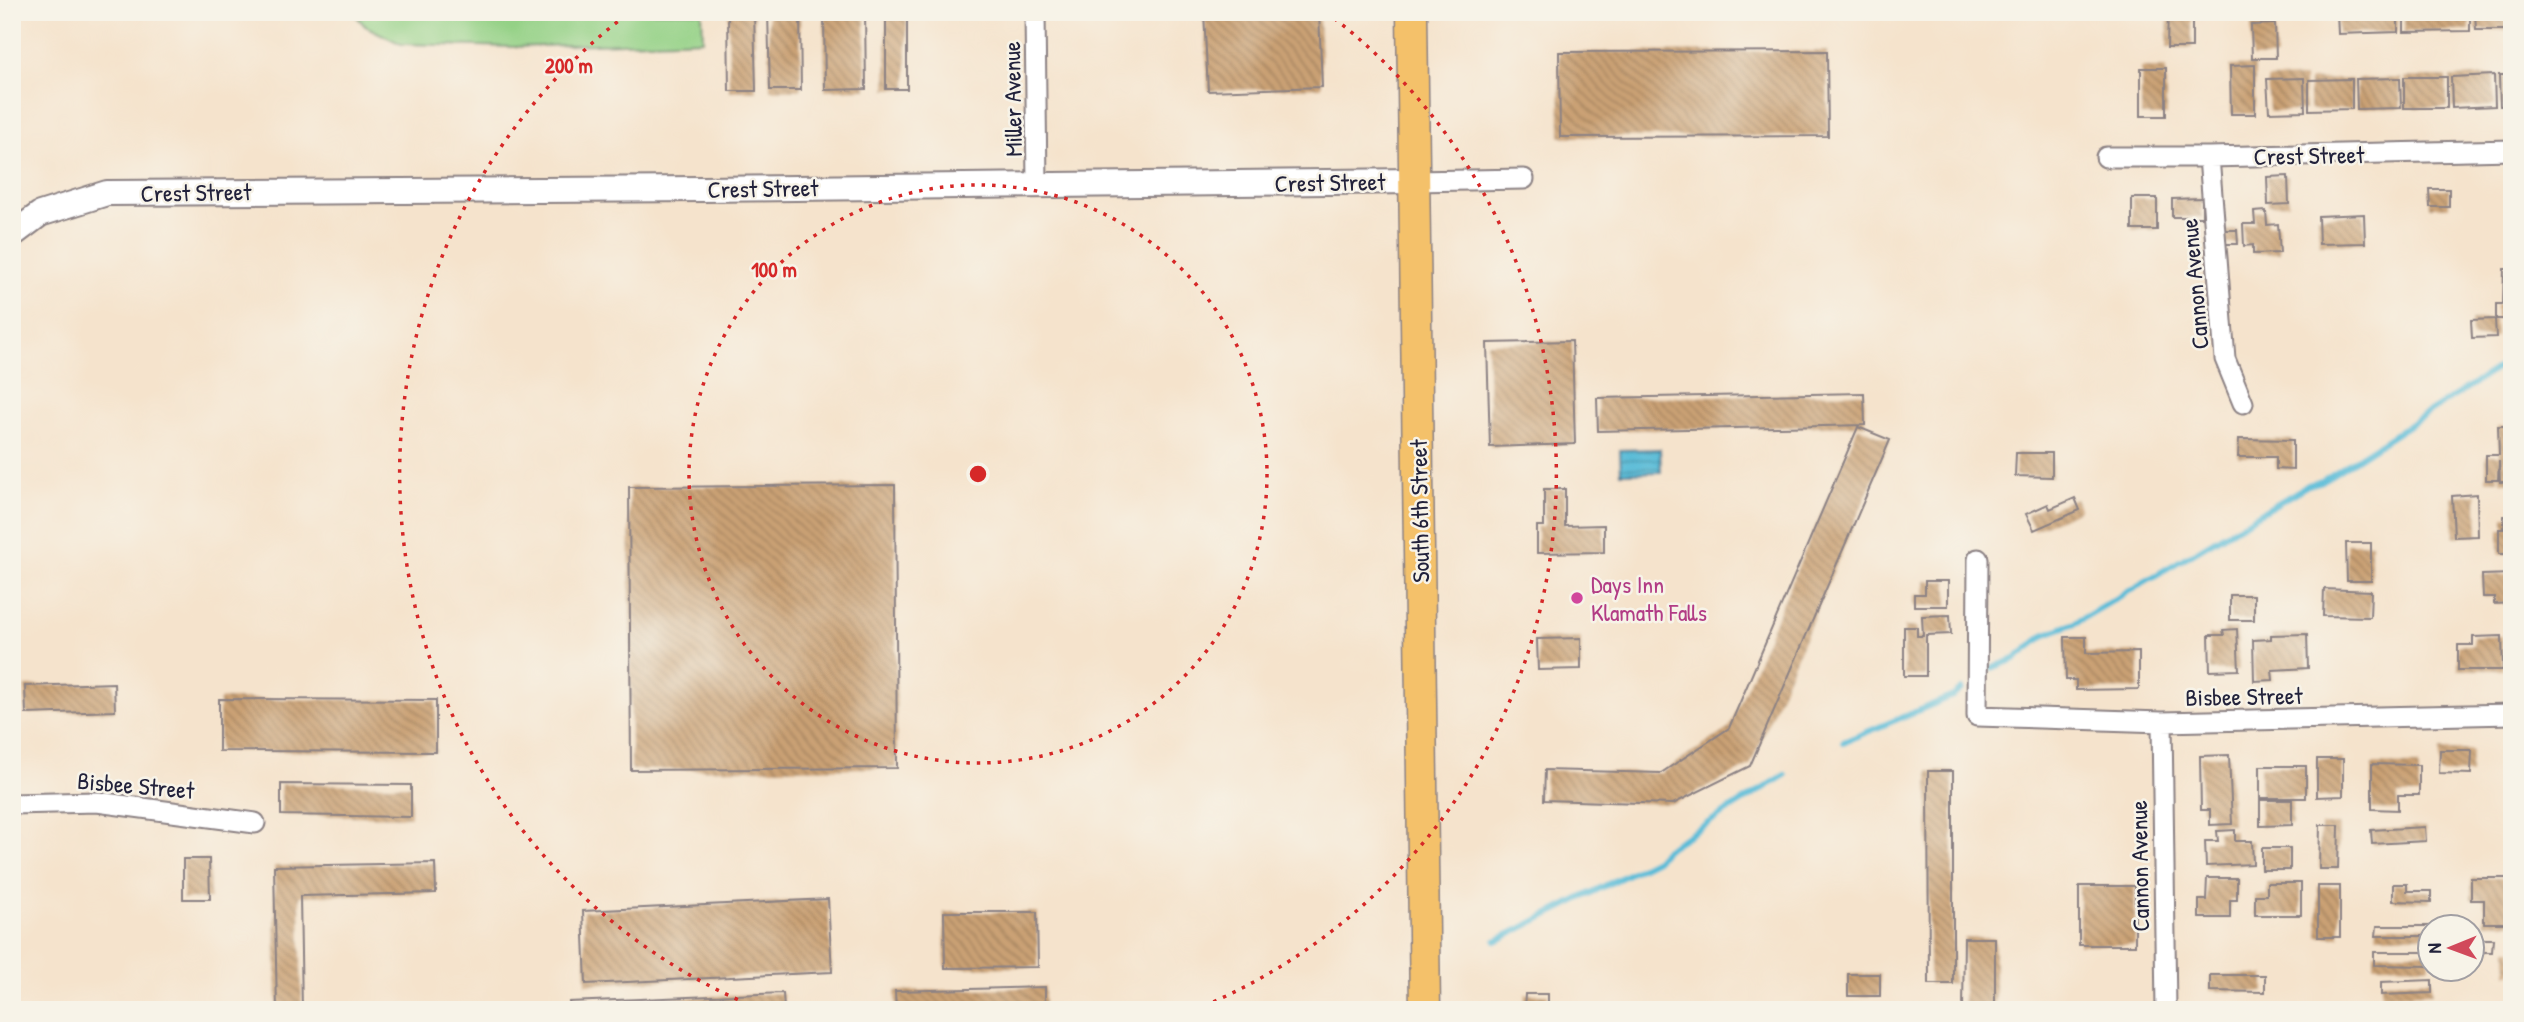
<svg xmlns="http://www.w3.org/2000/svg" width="2524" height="1022" viewBox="0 0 2524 1022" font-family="'Patrick Hand',sans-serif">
<defs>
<pattern id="water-rules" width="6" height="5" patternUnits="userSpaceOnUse" patternTransform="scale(1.75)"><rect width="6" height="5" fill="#59bcd8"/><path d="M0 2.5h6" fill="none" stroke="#4998b0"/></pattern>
<pattern id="building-back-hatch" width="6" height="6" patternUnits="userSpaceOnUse" patternTransform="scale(1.75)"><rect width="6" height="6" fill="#caa174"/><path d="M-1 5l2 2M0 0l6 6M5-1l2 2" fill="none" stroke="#a48360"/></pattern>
</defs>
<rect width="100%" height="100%" fill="#f7f3e8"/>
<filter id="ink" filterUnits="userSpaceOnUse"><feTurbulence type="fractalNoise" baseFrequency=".0143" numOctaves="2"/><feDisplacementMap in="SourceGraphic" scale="14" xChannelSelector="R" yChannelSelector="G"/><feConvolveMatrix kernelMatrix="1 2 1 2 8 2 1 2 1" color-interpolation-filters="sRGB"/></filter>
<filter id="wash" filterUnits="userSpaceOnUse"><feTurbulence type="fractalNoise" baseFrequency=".00686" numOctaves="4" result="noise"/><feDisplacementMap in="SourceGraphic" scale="28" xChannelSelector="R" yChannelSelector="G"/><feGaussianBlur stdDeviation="1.57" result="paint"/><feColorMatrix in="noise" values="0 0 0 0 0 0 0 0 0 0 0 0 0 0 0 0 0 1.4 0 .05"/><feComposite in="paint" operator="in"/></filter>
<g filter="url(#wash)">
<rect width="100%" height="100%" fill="#f5e3cc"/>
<path fill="#94d186" stroke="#5b7a60" stroke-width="2" d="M353,12H702L703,40L514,47L401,44L365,26Z"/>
<path fill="url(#water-rules)" stroke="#3e6f8a" stroke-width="2" d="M1660,449L1661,472L1621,473L1620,450Z"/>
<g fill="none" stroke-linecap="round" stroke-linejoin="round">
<path stroke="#59bcd8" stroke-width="6" d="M1992,668L2015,659L2046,634L2075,623L2308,485L2322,481L2512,359
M1843,742L1953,696L1962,689
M1496,941L1656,860L1666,849L1785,775"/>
</g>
<g id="blocks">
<path fill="url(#building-back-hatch)" d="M728,12H754L756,91H729Z
M768,12H800L801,90H770Z
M824,12H865L866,89L825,90Z
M886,12H907V89H886Z
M1204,12H1319L1322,87L1208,91Z
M2168,12H2192V48H2167Z
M2337,12H2398V32L2338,34Z
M2404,12H2470V31L2404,32Z
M2475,12H2512V30H2476Z
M2275,24L2276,58H2252L2251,25Z
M1827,51L1828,136L1560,137L1559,52Z
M2255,65V114H2231L2230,66Z
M2141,68H2166V116H2141Z
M2494,75L2495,106L2452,108L2451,77Z
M2499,75H2512V106H2500Z
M2404,77H2447V108H2404Z
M2304,78L2305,111L2269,112L2267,79Z
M2400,78L2401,108L2357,109L2356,79Z
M2352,79V109L2309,110V80Z
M2288,176L2289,204L2268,205L2267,177Z
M2429,189H2449V207H2430Z
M2132,198H2157V230H2132Z
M2202,198V217H2172V199Z
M2266,211L2267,225L2278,224L2280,253L2253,254V245L2244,246L2243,224H2255L2254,212Z
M2364,214L2365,243L2319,244L2318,216Z
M2221,230H2237L2238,244H2222Z
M2504,269H2512V319H2496V304H2503Z
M2495,319L2496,337L2472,338L2471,320Z
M1572,341L1575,444L1490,447L1487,343Z
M1864,393L1865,425L1598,431L1597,398Z
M2498,426H2512V482H2500L2499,461L2498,480H2486V455H2499Z
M1858,427L1890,440L1750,766L1673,804L1544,800L1545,770L1661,773L1729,728Z
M2239,439L2293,440V470L2276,469V457H2238Z
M2016,453H2052V477L2015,476Z
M895,485L897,768L631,770L629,487Z
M1544,489H1565V526L1604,525V552L1537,553V526H1544Z
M2477,494L2478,536L2454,537L2452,496Z
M2075,498L2080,510L2034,530L2026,514L2048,504L2050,509Z
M2504,516H2512V554H2499V529H2504Z
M2346,543H2371V581H2347Z
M2512,574V603L2494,604V597H2483L2482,575Z
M1925,581H1948V606H1914V594H1925Z
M2324,589L2371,591L2370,617L2323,616Z
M2230,595H2254V620H2230Z
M1950,615L1951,634L1926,635V676H1904V627H1917V636H1923L1922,616Z
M2237,629L2239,670L2210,671L2209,635H2224L2223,630Z
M2307,634L2308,668L2272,670L2273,680L2254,681L2253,640L2271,639V635Z
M2502,636L2503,670H2458V645H2473V637Z
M2065,637H2086V653L2139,652V689L2076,690V680H2066Z
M1581,638V669L1538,670L1537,639Z
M114,683L115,711L26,714L25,686Z
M219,699L436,700V752L219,751Z
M2440,750H2472L2471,774L2439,773Z
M2229,755L2232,824L2210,825V810H2201L2200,756Z
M2317,759H2343V796L2317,797Z
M2372,764L2419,765V795H2398V810L2372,809Z
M2260,766H2306V798H2260Z
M1928,771H1953V984H1929Z
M281,784L411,785V817L281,815Z
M2260,800H2292V825L2260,826Z
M2320,825H2339L2338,869H2319Z
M2425,827L2426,841L2372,844L2371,830Z
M2235,830V841H2252L2253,864L2206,866L2205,841H2218L2217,831Z
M2262,848H2290V870H2262Z
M183,859H209L210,899H183Z
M435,863L436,893L300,896L302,1010H277L274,866Z
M2207,878H2237V900H2230V918H2199V900H2206Z
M2471,878H2512V923H2484V900H2471Z
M2267,883H2301V915H2255V895H2267Z
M2393,884H2407V891H2431V902L2393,901Z
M2079,886H2135V945H2079Z
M2318,886H2340V937H2318Z
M828,899L832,972L586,984L583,911Z
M944,912H1037L1038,967L945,968Z
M2377,926H2430V936H2376Z
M1964,938H1995V1010H1963Z
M2480,939H2493L2492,952H2480Z
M2507,949H2512V974H2507Z
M2374,952H2430V966L2374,965Z
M1848,974H1880V996H1848Z
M2210,975H2265V992L2210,991Z
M2432,980V993L2381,995V982Z
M1045,987V1010H896L895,991Z
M783,993L784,1010H570L569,1002Z
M1525,994H1548V1010H1524Z"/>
</g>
</g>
<g filter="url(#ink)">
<use href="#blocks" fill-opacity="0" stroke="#8c8284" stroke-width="2"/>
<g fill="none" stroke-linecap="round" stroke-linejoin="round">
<defs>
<path id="minor" d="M1035,12L1037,185
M2106,157H2209L2512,150
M2209,157L2225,359L2243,403
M1414,181L1524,179
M1978,559L1977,716L2162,722L2512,714
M2162,722L2166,1010
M12,804L97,802L255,823"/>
<path id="tertiary" d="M12,235L40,214L107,193L703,189L1414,181"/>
<path id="primary" d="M1412,12L1425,1010"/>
</defs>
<use href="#minor" stroke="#8c8284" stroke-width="23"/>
<use href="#tertiary" stroke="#8c8284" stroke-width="28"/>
<use href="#primary" stroke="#8c8284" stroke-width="33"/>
<use href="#minor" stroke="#fff" stroke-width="19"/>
<use href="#tertiary" stroke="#fff" stroke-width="24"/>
<use href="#primary" stroke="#f4c16b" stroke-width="30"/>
</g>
</g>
<g fill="none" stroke="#d62828" stroke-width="3.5" stroke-dasharray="3.5 7">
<circle cx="978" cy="474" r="289"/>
<path d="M757 1008A578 578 0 0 1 630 12M1326 12A578 578 0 0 1 1199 1008"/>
</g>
<circle fill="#d1479c" stroke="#f7f3e8" stroke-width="2.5" cx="1577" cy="598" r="7"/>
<g text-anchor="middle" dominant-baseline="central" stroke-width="5" stroke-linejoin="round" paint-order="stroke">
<g font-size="24" fill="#22223b" stroke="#f7f3e8">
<text transform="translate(1012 99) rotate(-91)">Miller Avenue</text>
<text transform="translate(2309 155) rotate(-1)">Crest Street</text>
<text transform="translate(1330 182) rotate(-1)">Crest Street</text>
<text transform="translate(763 188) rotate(-1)">Crest Street</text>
<text transform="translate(196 192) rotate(-1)">Crest Street</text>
<text transform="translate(2194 284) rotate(-95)">Cannon Avenue</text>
<text transform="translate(1419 511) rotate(-91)">South 6th Street</text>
<text transform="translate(2244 696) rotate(-1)">Bisbee Street</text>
<text transform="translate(136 785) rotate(5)">Bisbee Street</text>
<text transform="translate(2139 866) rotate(-91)">Cannon Avenue</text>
</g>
<g font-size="24" fill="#b23c85" stroke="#f7f3e8" text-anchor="start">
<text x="1591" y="584">Days Inn<tspan x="1591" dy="28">Klamath Falls</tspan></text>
</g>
</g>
<circle cx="978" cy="474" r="10" fill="#d62828" stroke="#f7f3e8" stroke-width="3.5"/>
<g font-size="21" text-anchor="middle" font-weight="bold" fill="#d62828" stroke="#f7f3e8" stroke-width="5" stroke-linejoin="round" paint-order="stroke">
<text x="569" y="73">200 m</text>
<text x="774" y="277">100 m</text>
</g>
<rect width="2524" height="1022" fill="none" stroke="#f7f3e8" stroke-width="42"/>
<g transform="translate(2451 948) rotate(269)"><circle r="33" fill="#f7f3e8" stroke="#a29fa3" stroke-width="2"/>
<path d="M0-5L12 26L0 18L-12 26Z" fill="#d1495b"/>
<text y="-10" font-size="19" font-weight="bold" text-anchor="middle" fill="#22223b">N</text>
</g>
</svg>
